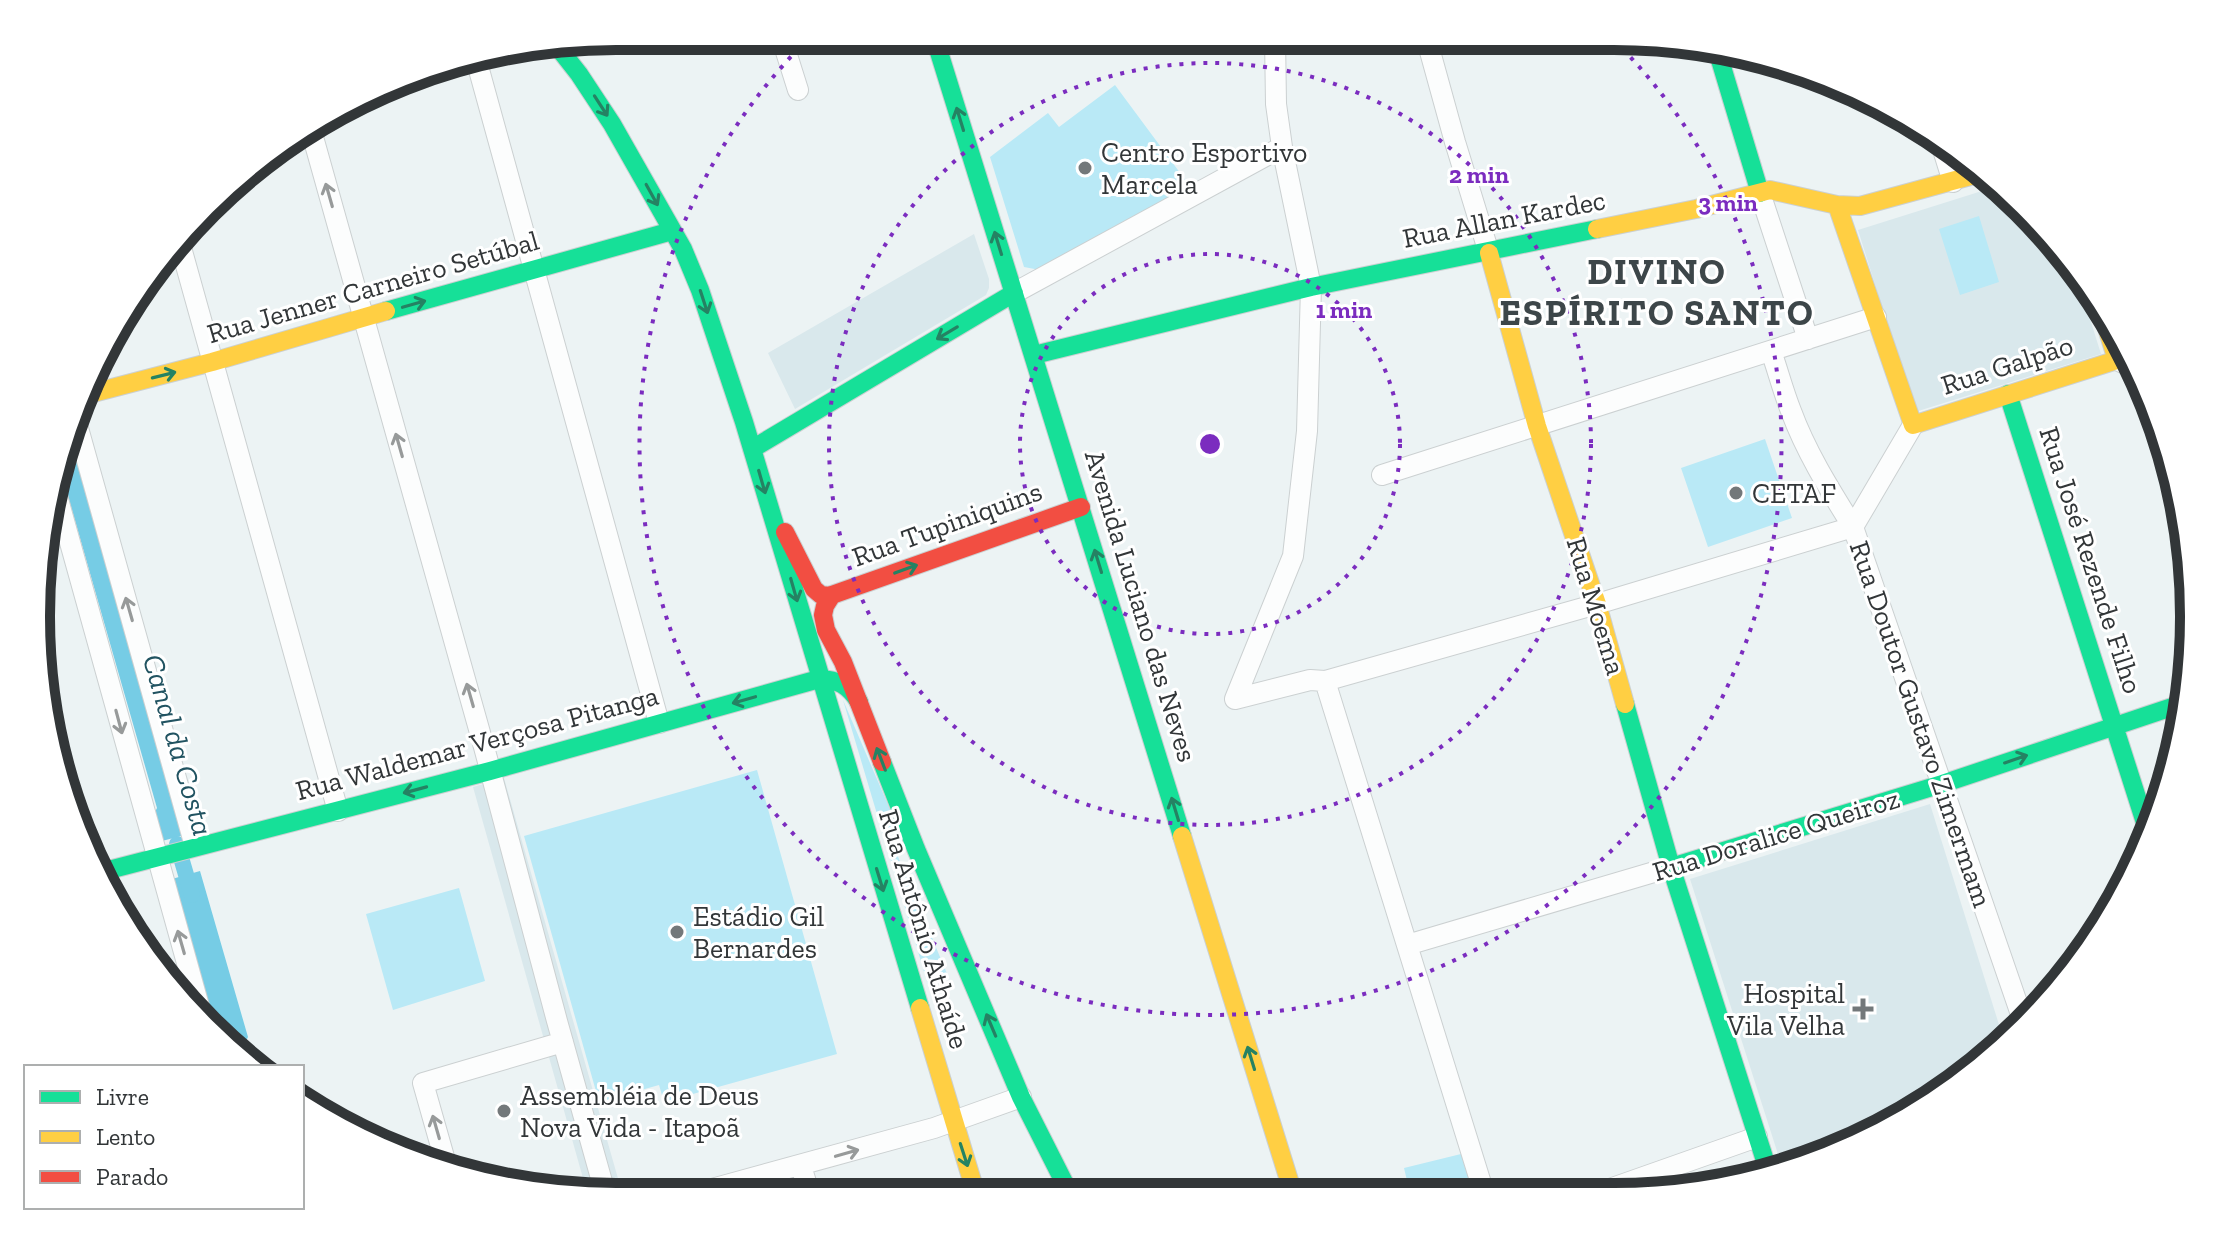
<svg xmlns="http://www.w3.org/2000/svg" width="2230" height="1233" viewBox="0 0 2230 1233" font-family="'Zilla Slab',serif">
<rect width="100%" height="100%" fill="#ecf3f4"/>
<path fill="#d9e8ec" d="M2001,185L2072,261L2101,354L1915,412L1858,230Z
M974,234L989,279V288L986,295L795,409L768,353Z
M504,778L623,1196H588L473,787Z
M1930,804L2001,1031L2009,1039L1936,1099L1801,1166L1783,1170L1690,879Z"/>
<path fill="#b9e9f6" d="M1115,85L1192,189L1040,270L1024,267L990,157L1048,113L1059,127Z
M1979,216L1999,282L1960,295L1939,229Z
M1765,439L1792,518L1708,547L1681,468Z
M843,700L898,828H886L948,976L928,985Z
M757,770L837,1054L664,1102L659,1085L599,1102L524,836Z
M459,888L485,981L393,1010L366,914Z
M1461,1154L1473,1193H1410L1404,1168Z"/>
<path fill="#76cce5" d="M72,431L185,829L181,836L162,841L153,816L157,808L58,461Z
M200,871L248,1037L246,1041L249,1056L216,1029L172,879Z"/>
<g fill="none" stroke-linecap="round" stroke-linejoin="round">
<path stroke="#76cce5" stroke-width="16" d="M177,844L192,895"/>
<defs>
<path id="street" d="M781,36L798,90
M1426,37L1455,142L1489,253
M476,59L659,723
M311,130L484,747L557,1021L606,1196
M1940,140L1953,182
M1760,193L1808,339
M180,244L338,811
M1014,293L1282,147
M1771,351C1778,371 1783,391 1791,411C1806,452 1830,490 1853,527L2025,1026
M2117,360L2138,370
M76,421L195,846
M1382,475L1876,317
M54,485L202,1017
M1853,527L1913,425
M1325,681L1484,1193
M1235,699L1293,556L1307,431L1311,287L1282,147L1276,104L1275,37
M1235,699L1310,680L1325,681L1597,604L1853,527
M1407,945L1671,867
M429,1162L444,1157L423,1083L563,1042
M801,1166L810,1195
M1601,1192L1757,1137
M690,1195L934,1128L1021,1097"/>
<path id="fast" d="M934,36L1182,836
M557,46L579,74L612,124L683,249L700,290L744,422L920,1008
M1717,50L1760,193
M386,311L672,231
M1034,355L1311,287L1597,229
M2008,394L2149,835
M752,449L1014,293
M1625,704L1671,867L1769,1173
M882,762L916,849L1021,1097L1070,1194
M1671,867L1942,784L2187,702
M101,872L490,771L819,679C838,679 849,686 859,702"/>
<path id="slow" d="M1837,205L1913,425L2117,360L2099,303
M1597,229L1696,209L1770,190L1837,205L1860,206L1985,172
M1489,253L1537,426L1597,604L1625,704
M89,394L212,362L386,311
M1182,836L1293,1193
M920,1008L976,1194"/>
<path id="jam" d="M785,532L814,589L821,595L829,596L1081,507
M832,595L825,606L823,615L826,630L843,662L882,762"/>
</defs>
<use href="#street" stroke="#cbd0d1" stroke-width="22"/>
<use href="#fast" stroke="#cbd0d1" stroke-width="20"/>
<use href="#slow" stroke="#cbd0d1" stroke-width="20"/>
<use href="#jam" stroke="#cbd0d1" stroke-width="20"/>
<use href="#street" stroke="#fcfdfd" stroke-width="20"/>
<use href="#fast" stroke="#16e098" stroke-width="18"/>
<use href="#slow" stroke="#ffcf43" stroke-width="18"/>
<use href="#jam" stroke="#f24e42" stroke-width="18"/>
</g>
<defs><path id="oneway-shaft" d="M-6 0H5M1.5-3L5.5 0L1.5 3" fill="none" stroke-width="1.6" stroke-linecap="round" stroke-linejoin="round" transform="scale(2)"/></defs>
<g stroke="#258263">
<use href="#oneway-shaft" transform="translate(601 106) rotate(57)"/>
<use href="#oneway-shaft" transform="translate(960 119) rotate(-107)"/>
<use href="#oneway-shaft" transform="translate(652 195) rotate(61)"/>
<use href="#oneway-shaft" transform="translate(998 243) rotate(-107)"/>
<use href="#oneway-shaft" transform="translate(704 302) rotate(72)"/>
<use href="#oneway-shaft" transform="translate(414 304) rotate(-16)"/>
<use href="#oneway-shaft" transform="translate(947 333) rotate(149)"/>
<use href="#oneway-shaft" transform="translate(164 375) rotate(-14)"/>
<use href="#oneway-shaft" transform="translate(762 482) rotate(74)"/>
<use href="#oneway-shaft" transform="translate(1098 561) rotate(-107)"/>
<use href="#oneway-shaft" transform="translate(906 569) rotate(-20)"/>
<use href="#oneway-shaft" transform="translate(794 590) rotate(74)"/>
<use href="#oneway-shaft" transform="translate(744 700) rotate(164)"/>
<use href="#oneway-shaft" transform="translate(881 759) rotate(-111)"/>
<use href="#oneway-shaft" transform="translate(2016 759) rotate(-19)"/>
<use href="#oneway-shaft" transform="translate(415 790) rotate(165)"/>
<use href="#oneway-shaft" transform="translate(1175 809) rotate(-107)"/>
<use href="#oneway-shaft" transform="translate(880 880) rotate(73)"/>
<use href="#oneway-shaft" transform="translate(991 1025) rotate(-113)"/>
<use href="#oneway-shaft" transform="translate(1251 1058) rotate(-107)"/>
<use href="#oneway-shaft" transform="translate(964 1155) rotate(72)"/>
</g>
<g stroke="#979a9a">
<use href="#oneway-shaft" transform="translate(329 195) rotate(-106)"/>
<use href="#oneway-shaft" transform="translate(399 445) rotate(-106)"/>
<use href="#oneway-shaft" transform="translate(129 609) rotate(-106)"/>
<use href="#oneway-shaft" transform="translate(470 695) rotate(-106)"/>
<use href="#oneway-shaft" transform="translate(119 722) rotate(75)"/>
<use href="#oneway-shaft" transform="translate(181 942) rotate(-106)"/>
<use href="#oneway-shaft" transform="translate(436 1127) rotate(-106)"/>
<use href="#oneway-shaft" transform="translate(847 1153) rotate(-16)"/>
</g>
<g fill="none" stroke="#7b2cbf" stroke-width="4" stroke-dasharray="4 8">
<circle cx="1210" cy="444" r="190"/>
<circle cx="1210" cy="444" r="381"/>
<path d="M1614 40A571 571 0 1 1 810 37"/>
</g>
<g fill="#73787a" stroke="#fff" stroke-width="3">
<circle cx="1085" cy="168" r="8"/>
<circle cx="1736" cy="493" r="8"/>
<circle cx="677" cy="932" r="8"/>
<path d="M1859 997h8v8h8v8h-8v8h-8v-8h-8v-8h8z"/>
<circle cx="504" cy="1111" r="8"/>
</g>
<g text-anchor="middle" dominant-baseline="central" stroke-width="6" stroke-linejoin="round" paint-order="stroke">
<g font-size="28" fill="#323638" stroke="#fff" text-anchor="start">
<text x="1101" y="152">Centro Esportivo<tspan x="1101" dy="32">Marcela</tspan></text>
<text x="1752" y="493">CETAF</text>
<text x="693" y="916">Estádio Gil<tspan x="693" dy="32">Bernardes</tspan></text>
<text x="1845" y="993" text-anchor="end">Hospital<tspan x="1845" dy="32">Vila Velha</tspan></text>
<text x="520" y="1095">Assembléia de Deus<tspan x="520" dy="32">Nova Vida - Itapoã</tspan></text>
</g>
<g font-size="28" fill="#323638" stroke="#fff">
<text transform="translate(1504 219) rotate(-11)">Rua Allan Kardec</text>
<text transform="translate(373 287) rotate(-16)">Rua Jenner Carneiro Setúbal</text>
<text transform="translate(2007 365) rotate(-18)">Rua Galpão</text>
<text transform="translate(947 524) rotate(-20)">Rua Tupiniquins</text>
<text transform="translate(2091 560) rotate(72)">Rua José Rezende Filho</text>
<text transform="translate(1141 606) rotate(73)">Avenida Luciano das Neves</text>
<text transform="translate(1596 606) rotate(73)">Rua Moema</text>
<text transform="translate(1921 724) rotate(71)">Rua Doutor Gustavo Zimermam</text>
<text transform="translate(477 743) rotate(-15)">Rua Waldemar Verçosa Pitanga</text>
<text transform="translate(1776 835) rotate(-17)">Rua Doralice Queiroz</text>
<text transform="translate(924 929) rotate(73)">Rua Antônio Athaíde</text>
</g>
<g font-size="30" font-style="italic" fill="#215361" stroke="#fff">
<text transform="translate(178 745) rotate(74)">Canal da Costa</text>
</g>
<g font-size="36" font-weight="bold" letter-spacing="2" fill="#3d4649" stroke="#fff">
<text x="1657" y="271">DIVINO<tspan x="1657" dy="41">ESPÍRITO SANTO</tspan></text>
</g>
</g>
<path d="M0 0H2230V1233H0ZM616 50H1614A566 566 0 0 1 2180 616V617A566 566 0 0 1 1614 1183H616A566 566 0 0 1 50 617V616A566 566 0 0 1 616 50Z" fill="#fff" fill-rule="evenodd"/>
<path fill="none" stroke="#323638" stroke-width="10" d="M616 50H1614A566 566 0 0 1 2180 616V617A566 566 0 0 1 1614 1183H616A566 566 0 0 1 50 617V616A566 566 0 0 1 616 50Z"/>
<circle cx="1210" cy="444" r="12" fill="#7b2cbf" stroke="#fff" stroke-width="4"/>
<g font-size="24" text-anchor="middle" font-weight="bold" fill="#7b2cbf" stroke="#fff" stroke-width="6" stroke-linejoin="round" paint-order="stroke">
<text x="1479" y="183">2 min</text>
<text x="1728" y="211">3 min</text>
<text x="1344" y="318">1 min</text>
</g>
<rect x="24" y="1065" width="280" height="144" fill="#ffffff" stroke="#adafaf" stroke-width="2"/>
<rect x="40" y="1091" width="40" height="12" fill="#16e098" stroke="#adafaf" stroke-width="2"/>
<text x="96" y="1105" font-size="24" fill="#323638">Livre</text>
<rect x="40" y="1131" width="40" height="12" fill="#ffcf43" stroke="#adafaf" stroke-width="2"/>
<text x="96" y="1145" font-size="24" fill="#323638">Lento</text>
<rect x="40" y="1171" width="40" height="12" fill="#f24e42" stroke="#adafaf" stroke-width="2"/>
<text x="96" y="1185" font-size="24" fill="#323638">Parado</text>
</svg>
